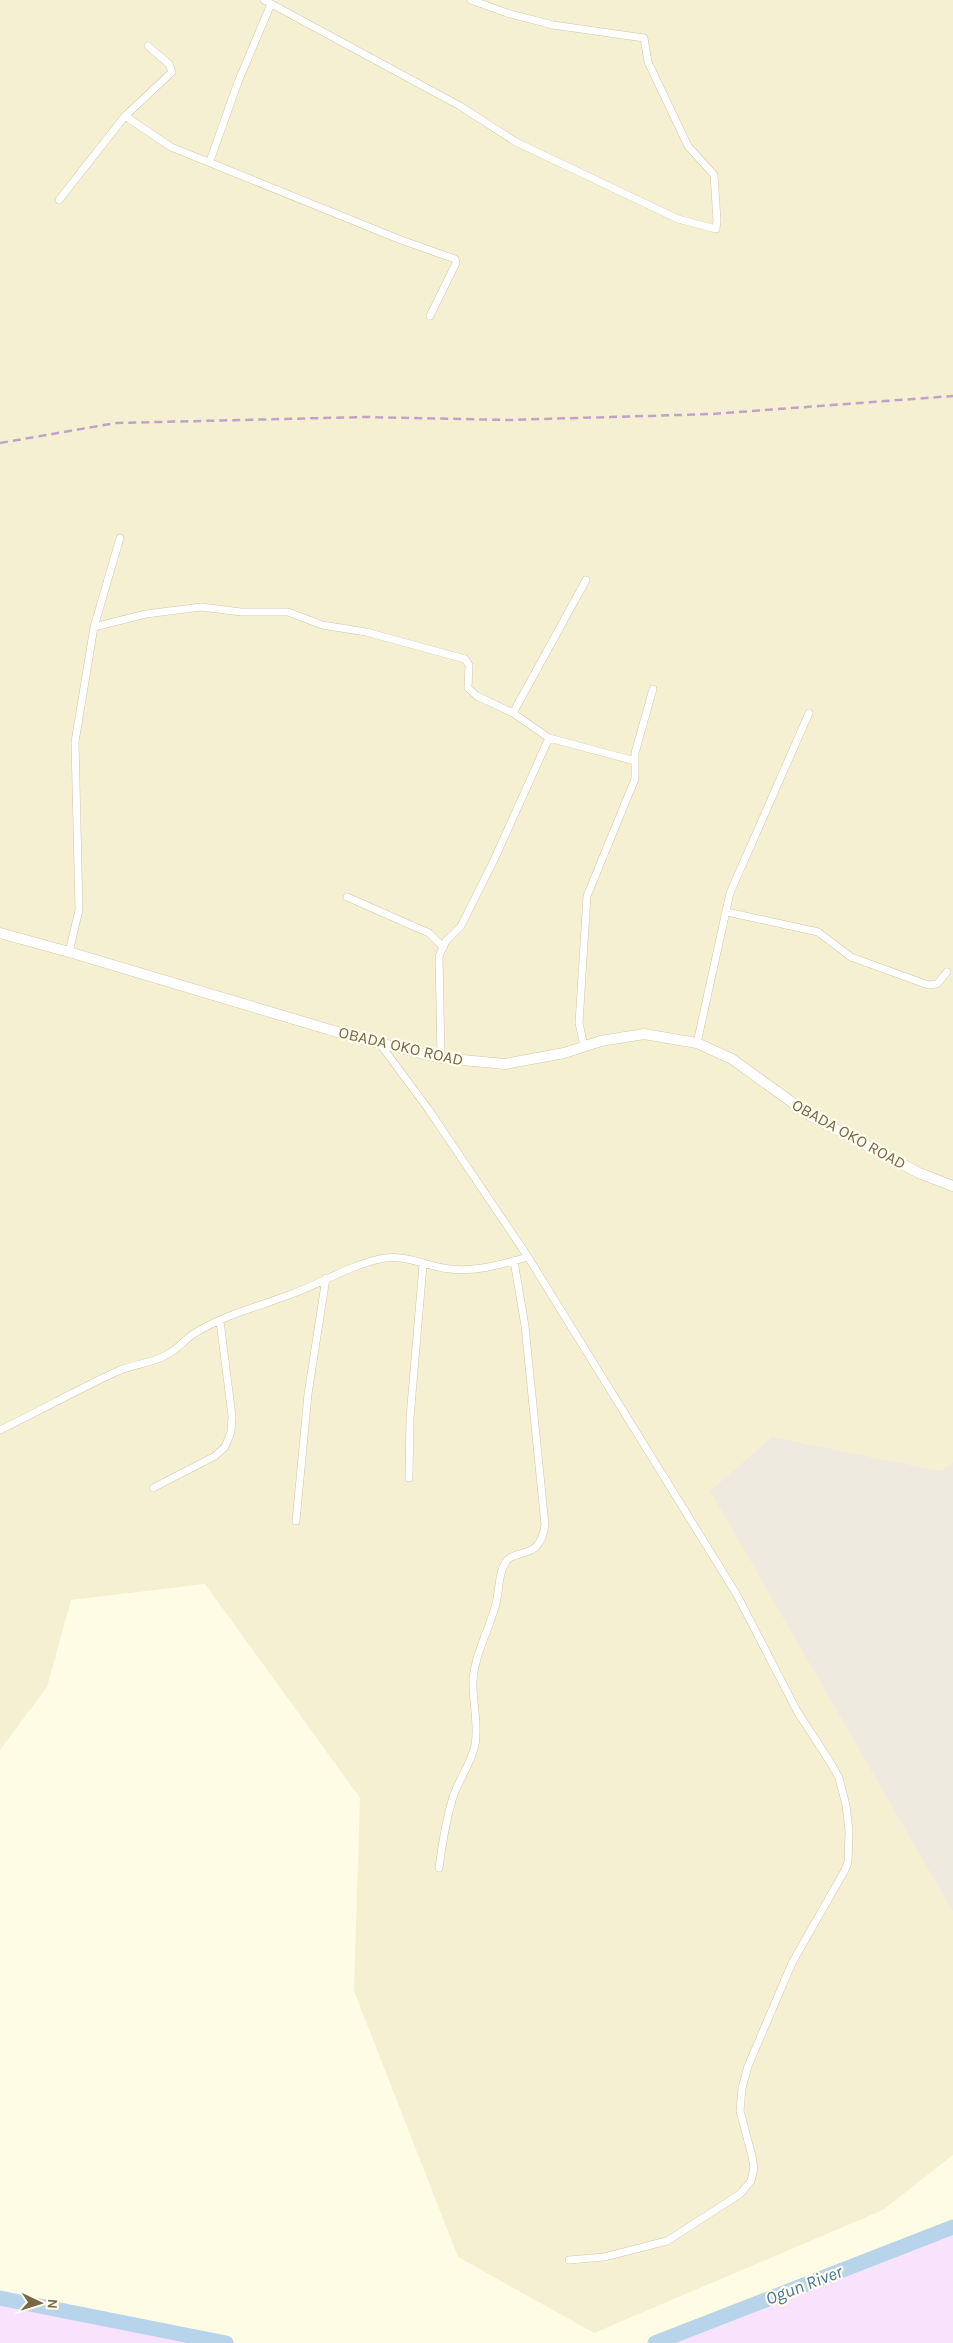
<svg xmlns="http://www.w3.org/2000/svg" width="953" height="2343" viewBox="0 0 953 2343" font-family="Karla,sans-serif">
<rect width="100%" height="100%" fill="#fefce5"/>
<path fill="#f6f0d3" d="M0,0H953V2155L883,2210L594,2333L458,2257L354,1991L360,1798L205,1584L71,1600L47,1687L0,1750Z"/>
<path fill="#eeeadf" d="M772,1437L940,1471L953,1463V1912L710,1491Z"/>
<path fill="#f9e2fb" d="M953,2227V2343H655Z
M0,2297L237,2343H0Z"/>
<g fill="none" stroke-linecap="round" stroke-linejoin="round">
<path stroke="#b7d4ea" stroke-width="15" d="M0,2298L226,2343
M655,2343L953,2227"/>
<defs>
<path id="street" d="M264,0L460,106L516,142L678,219L716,229L717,220L714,175L688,146L648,62L644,38L553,25L507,13L471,0
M125,116L171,147L401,240L455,259L456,263L430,316
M210,161L238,82L271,4
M59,200L125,116L172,72L169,64L148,46
M94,627L146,614L201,607L241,612H288L322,625L366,632L465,659L469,665L468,688L477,696L513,713L549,738L635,761
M513,713L586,580
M347,897L429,933L442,946
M727,912L818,932L851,957L928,985L937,984L947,972
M69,952L79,910L75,742L94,627L120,538
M697,1043L730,893L809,713
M380,1044L429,1110L528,1257L737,1595L797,1711L832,1765L839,1778L846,1805L849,1831L848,1862L845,1870L792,1963L748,2066L742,2088L740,2111L752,2156L754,2168L751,2181L740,2194L667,2241L604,2257L569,2260
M584,1046L579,1023L587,896L635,779V753L653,689
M441,1058L439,956L446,941L461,926L494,860L549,738
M0,1430C40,1411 78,1389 118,1371C134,1364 154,1363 168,1354C178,1349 185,1339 195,1333C224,1315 257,1307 289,1295C320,1284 348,1266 380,1259C404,1253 427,1267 450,1269C477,1272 502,1264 528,1257
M409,1478L410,1418L423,1265
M153,1488L215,1456L225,1447L231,1432L232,1416L220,1321
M296,1521L308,1394L326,1278
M439,1868C442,1845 446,1820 453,1797C459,1779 471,1764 475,1745C479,1723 472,1701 473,1680C475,1654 488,1632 495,1607C499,1595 498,1582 502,1570C510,1542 539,1567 545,1525L525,1326L514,1261"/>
<path id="secondary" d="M0,933L69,952L354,1037L441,1058L505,1064L564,1053L601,1041L644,1034L697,1043L732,1059L811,1116L919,1173L953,1186"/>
</defs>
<use href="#street" stroke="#d1c7a9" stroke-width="8"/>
<use href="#secondary" stroke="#d4c8a7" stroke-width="11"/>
<use href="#street" stroke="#fff" stroke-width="7"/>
<use href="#secondary" stroke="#fff" stroke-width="10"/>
<path stroke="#c2a2c9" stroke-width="2.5" stroke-dasharray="8 5" stroke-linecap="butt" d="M0,443L116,423L365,417L509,420L712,414L953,396"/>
</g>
<g text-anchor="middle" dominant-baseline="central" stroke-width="4.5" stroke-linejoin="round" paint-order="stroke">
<g font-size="16" fill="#7a6847" stroke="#fffded">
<text transform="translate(401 1046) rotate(13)">OBADA OKO ROAD</text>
<text transform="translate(849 1134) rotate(29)">OBADA OKO ROAD</text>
</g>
<g font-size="18" font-style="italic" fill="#44769e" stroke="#fffded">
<text transform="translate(804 2285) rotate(-21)">Ogun River</text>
</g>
</g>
<g transform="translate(40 2303) rotate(94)" stroke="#fffded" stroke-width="4" paint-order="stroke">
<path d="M0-4L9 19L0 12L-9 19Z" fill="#7a6847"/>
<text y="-8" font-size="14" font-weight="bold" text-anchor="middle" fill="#7a6847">N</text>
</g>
</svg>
